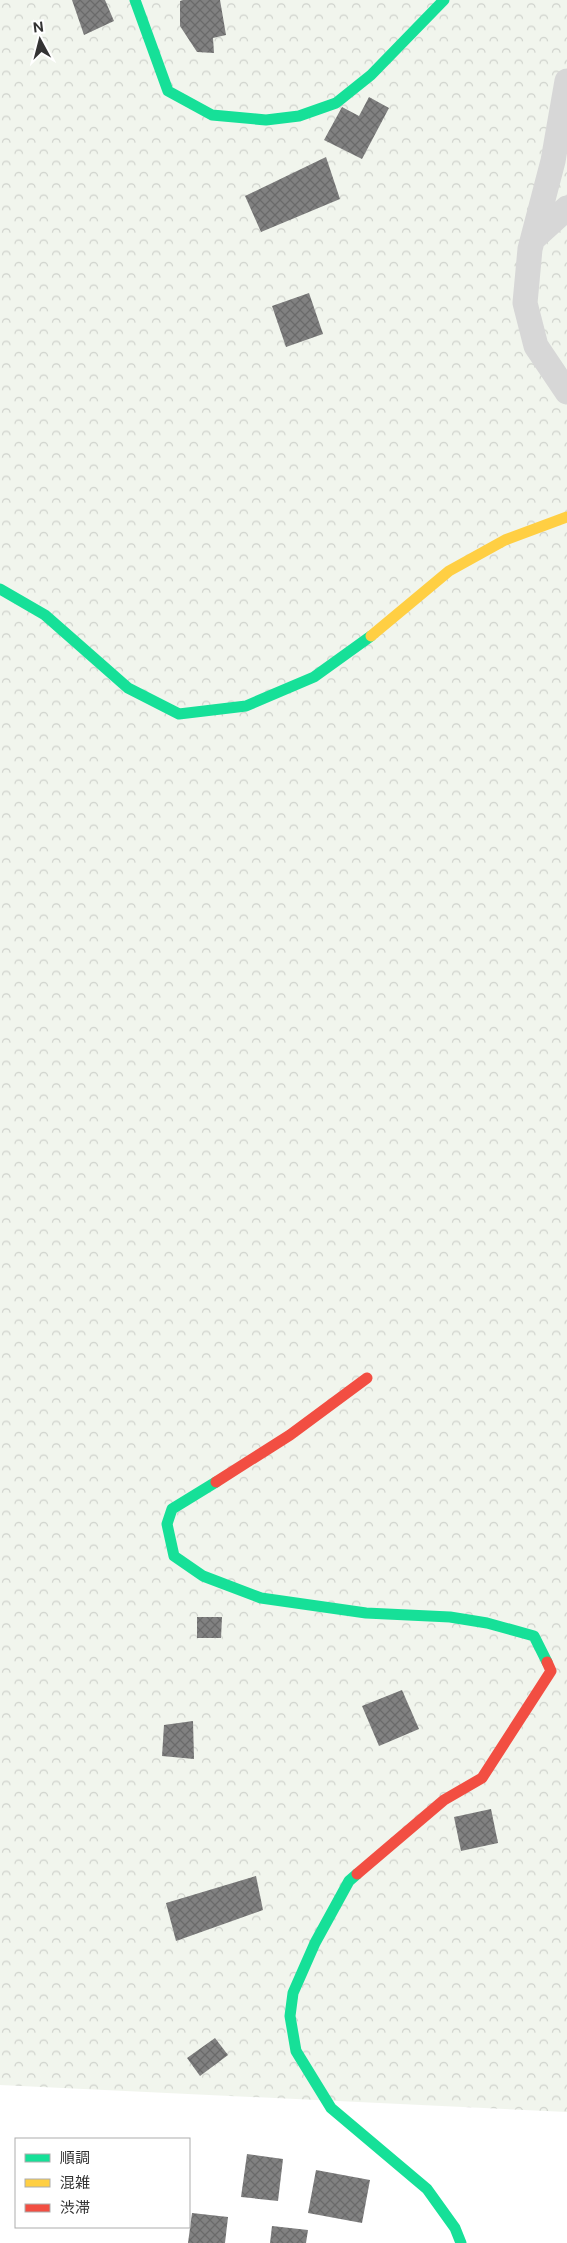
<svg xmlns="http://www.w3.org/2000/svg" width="567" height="2243" viewBox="0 0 567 2243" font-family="'Public Sans','Noto Sans JP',sans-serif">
<defs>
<pattern id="forest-crowns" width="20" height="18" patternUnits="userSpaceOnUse" patternTransform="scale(1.25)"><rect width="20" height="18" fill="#f1f5ed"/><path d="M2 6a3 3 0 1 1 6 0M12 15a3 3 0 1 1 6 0" fill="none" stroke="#cfd2cc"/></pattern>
<pattern id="building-cross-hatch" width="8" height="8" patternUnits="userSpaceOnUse" patternTransform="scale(1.25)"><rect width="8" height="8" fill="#818181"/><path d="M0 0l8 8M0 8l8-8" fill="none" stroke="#6a6a6a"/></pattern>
</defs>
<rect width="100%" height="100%" fill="#fff"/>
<path fill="url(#forest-crowns)" d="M0,0H567V2112L0,2085Z"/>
<path fill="url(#building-cross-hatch)" d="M72,0H105L114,21L84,35Z
M183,0H220L226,35L213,38L214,53L197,52L180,26V1Z
M369,97L389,108L362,159L324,140L342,107L359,116Z
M326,157L340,199L261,232L245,196Z
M309,293L323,334L286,347L272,306Z
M197,1617H222L221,1638H197Z
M402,1690L419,1729L379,1746L362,1706Z
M193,1721L194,1759L162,1756L164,1725Z
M491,1809L498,1843L461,1851L454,1817Z
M256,1876L263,1910L176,1941L166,1903Z
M215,2038L228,2055L200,2076L187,2058Z
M247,2154L283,2159L278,2201L241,2197Z
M316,2170L370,2180L362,2223L308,2213Z
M192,2213L228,2217L225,2243H188Z
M272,2226L308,2230L306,2243H270Z"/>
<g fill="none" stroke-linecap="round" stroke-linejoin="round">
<path stroke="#d7d7d7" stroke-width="25" d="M567,81L553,161L530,249L525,303L536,346L567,392
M533,239L567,208"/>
<path stroke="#16e098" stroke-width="11" d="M135,0L168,91L212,115L266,120L299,116L336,103L371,75L444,0
M0,589L45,615L128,688L179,714L246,706L314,677L371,636
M216,1482L172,1509L167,1524L174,1556L203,1576L261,1598L366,1613L450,1617L487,1623L534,1636L547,1662
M357,1874L349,1881L315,1943L293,1993L290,2016L296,2051L331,2108L427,2189L455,2228L461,2243"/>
<path stroke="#ffcf43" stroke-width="11" d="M371,636L449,571L505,540L567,517"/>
<path stroke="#f24e42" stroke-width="11" d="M216,1482L290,1435L367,1378
M357,1874L444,1800L482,1778L551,1671L547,1662"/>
</g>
<rect x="15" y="2138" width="175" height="90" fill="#ffffff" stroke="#adadad"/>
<rect x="25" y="2154" width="25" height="8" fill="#16e098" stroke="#adadad"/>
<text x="60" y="2163" font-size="15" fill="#333333">順調</text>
<rect x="25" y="2179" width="25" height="8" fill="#ffcf43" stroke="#adadad"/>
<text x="60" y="2188" font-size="15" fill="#333333">混雑</text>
<rect x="25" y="2204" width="25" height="8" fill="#f24e42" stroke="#adadad"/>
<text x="60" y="2213" font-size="15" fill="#333333">渋滞</text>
<g transform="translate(40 40) rotate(353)" stroke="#ffffff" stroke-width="4" paint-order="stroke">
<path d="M0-4L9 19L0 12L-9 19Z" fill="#333333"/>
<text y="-8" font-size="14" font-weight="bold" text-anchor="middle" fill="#333333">N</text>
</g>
</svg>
